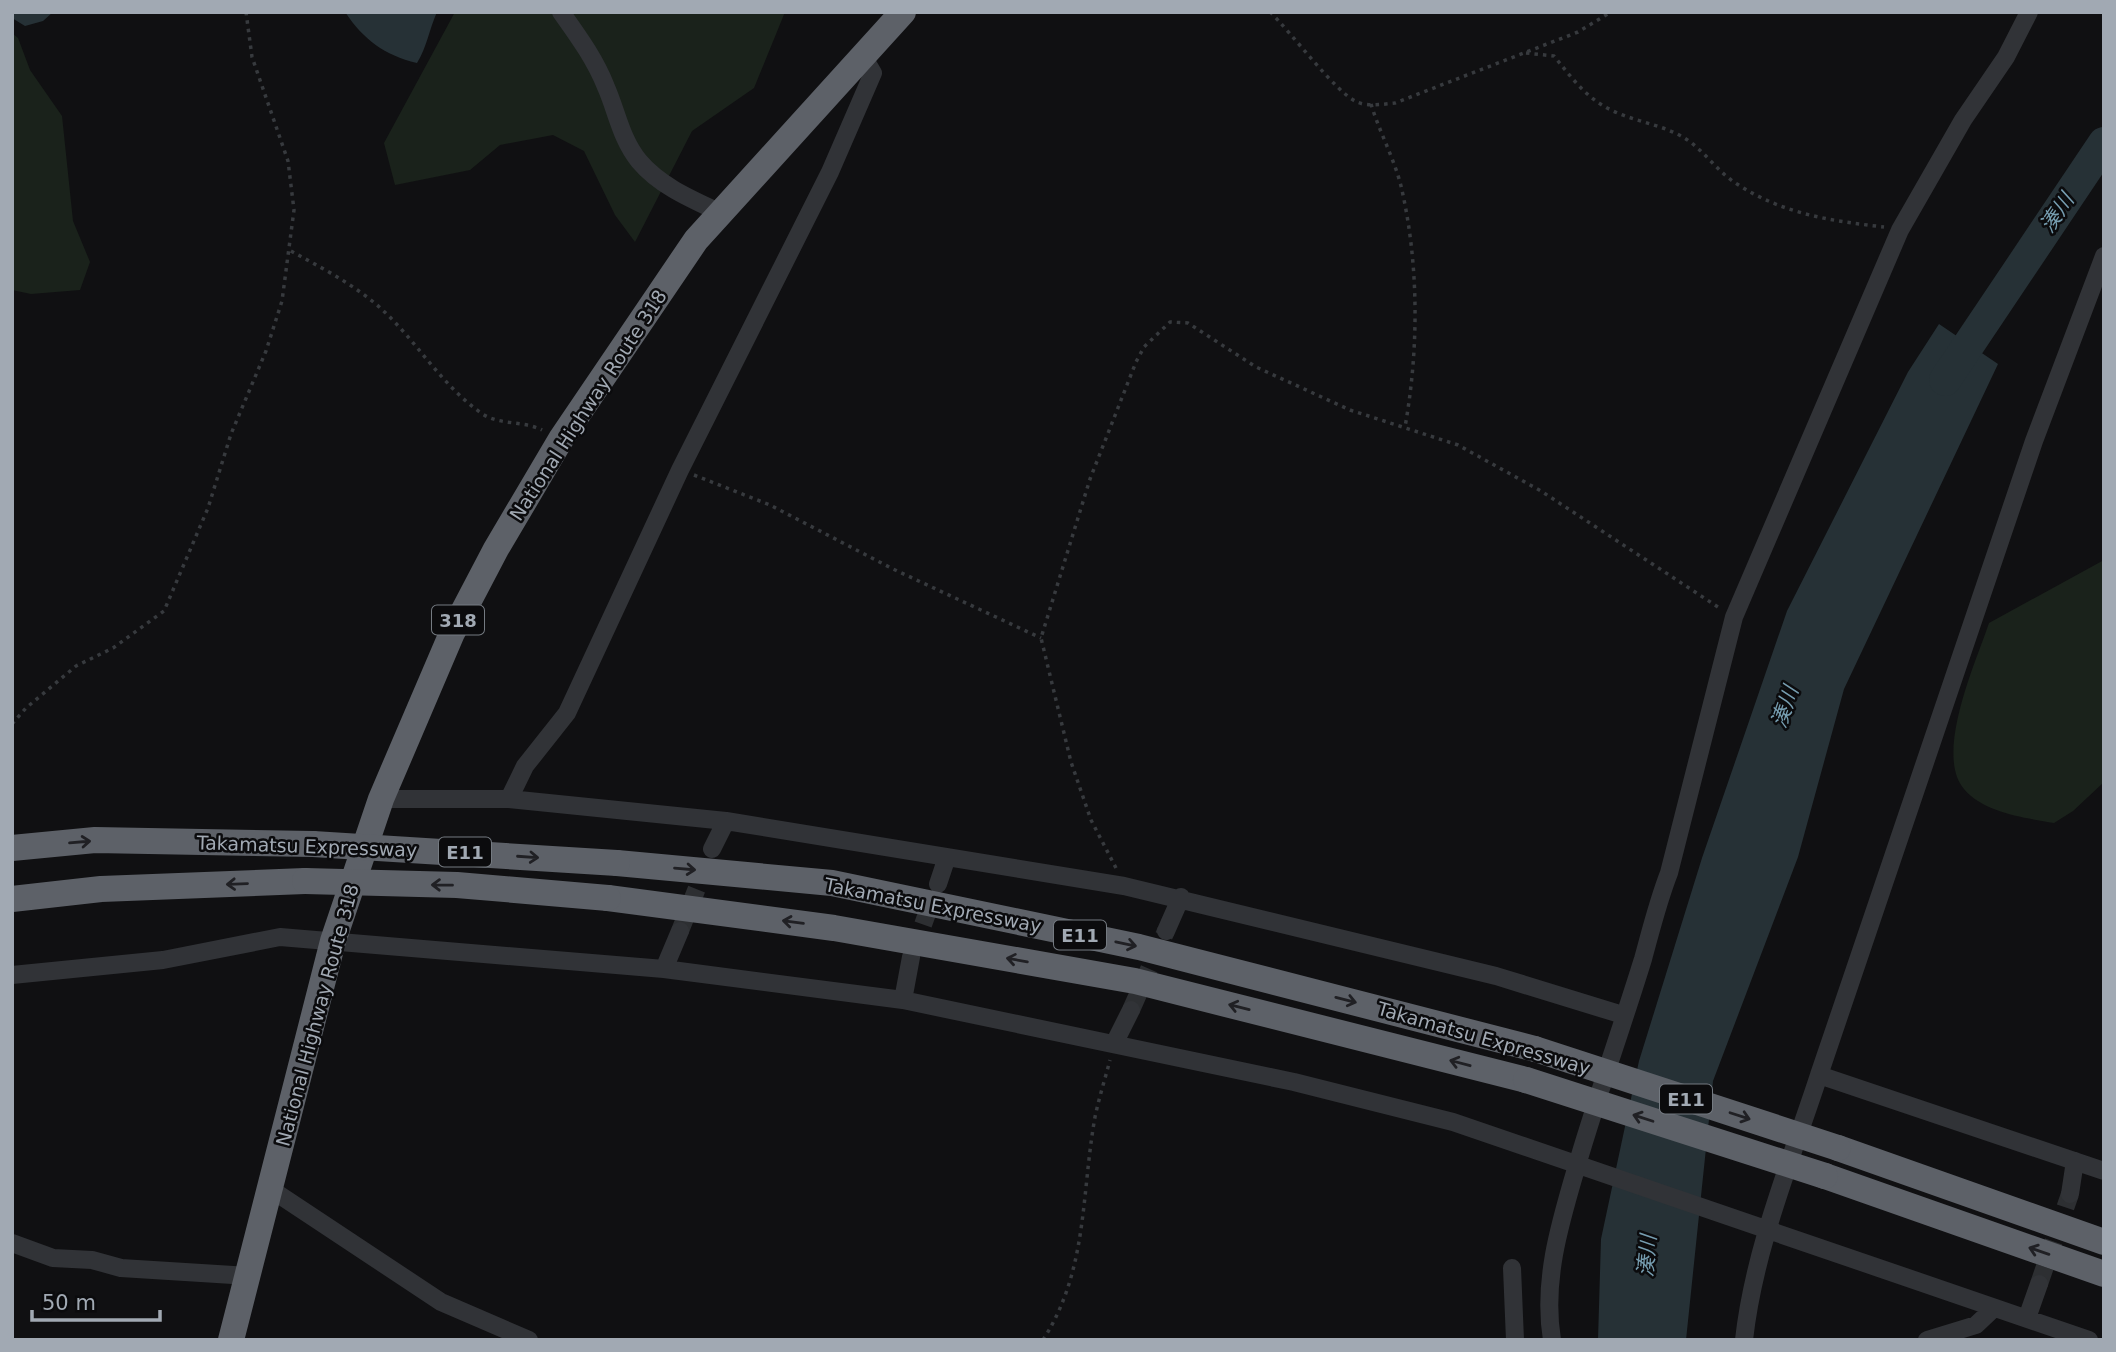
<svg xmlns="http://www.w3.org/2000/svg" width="2116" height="1352" viewBox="0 0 2116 1352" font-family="'DejaVu Sans','Noto Sans JP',sans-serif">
<rect width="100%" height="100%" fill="#101012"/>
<path fill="#1a221b" d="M455,12H785L754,88L692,131L635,242L615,215L584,151L553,135L500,145L470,170L395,185L384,143Z
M12,33L18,38L30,70L62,116L73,221L90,262L80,290L31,294L12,290Z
M2104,560V782L2073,811L2054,823C2026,818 1984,813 1964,789C1934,754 1976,662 1989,623Z"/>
<path fill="#263136" d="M12,12H53L43,21L25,26L12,18Z
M345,12H437C429,30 427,47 417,63C384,55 364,40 345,12Z
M1939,324L1998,364L1844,689L1798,857L1713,1081L1686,1340H1598L1601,1239L1639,1061L1702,858L1787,611L1908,372Z"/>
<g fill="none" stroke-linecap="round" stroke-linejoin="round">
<path stroke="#263136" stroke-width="32" d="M1945,380L2104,143"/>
<path stroke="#2d2f32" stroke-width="18" stroke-dasharray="18 9" stroke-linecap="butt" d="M680,931L707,863
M914,950L934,894
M1131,1010L1166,931
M2039,1284L2070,1194"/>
<path stroke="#373a3e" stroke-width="3.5" stroke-dasharray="3.5 5" stroke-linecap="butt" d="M1270,12C1291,32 1336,93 1357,102C1368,107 1384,104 1395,103L1578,32L1611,12
M1526,53L1554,56C1571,77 1586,98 1611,110C1633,121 1659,124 1681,136C1703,148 1716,171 1737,184C1783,214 1831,221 1884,227
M1371,104C1379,131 1394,158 1401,186C1419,263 1419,349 1405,427
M291,251C320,267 351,283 377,305C415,338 439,383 481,413C500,426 522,420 542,430
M694,475L770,505L893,569L1041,638
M12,724L26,708L76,666L113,648L164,611L208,508L231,434L266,351L282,301L294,210L288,161L252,57L246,12
M1116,868L1091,820L1071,762L1041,638L1090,479L1136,362L1144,347L1170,322L1188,323L1256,367L1350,410L1458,445L1541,491L1721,609
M1043,1340C1088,1270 1081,1195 1095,1117C1099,1098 1105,1079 1110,1060"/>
<path stroke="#313337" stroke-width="18" d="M561,12C578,36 595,59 606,87C617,112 621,139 639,161C660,186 691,199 721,213
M381,799H509L726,821L1124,886L1496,976L1623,1015
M509,799L525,766L567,713L680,470L830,172L873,73L863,56
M712,849L726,821
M938,884L947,857
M1166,931L1181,897
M664,969L680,931
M12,975L163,960L280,937L664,969L903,1000L1294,1082L1453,1122L2089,1340
M903,1000L911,957
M1114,1044L1131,1010
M1819,1075L2034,441L2104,256
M269,1188L441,1302L529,1340
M2070,1194L2075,1161
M12,1243L53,1258L92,1260L121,1268L249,1276
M1512,1268L1515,1340
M2027,1318L2039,1284
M1552,1340C1542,1279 1561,1220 1578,1162C1598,1094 1622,1027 1643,959C1651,930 1658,901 1669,873L1734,617L1900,230L1963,120L2006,57L2029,12
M1744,1340C1754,1249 1791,1161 1819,1075L2104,1171
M1927,1340L1976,1325L1994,1308"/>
<path stroke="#5d6168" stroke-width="26" d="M12,848L95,840L313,844
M617,863L832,883L1139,947L1535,1049
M608,898L834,928L1135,981L1526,1080
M12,899L101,889L305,881
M1838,1148L2104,1242
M1825,1176L2104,1274
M231,1340L333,941L381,799L452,633L496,549L561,439L696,240L903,12"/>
<path stroke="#5d6168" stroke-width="26" d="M313,844L617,863
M305,881L457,885L608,898
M1535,1049L1838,1148
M1526,1080L1825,1176"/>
</g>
<defs><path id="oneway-shaft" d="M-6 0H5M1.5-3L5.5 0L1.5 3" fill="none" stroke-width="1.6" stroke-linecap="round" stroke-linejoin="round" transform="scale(1.75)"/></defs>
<g stroke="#202024">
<use href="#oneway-shaft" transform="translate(80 842) rotate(-5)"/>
<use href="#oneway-shaft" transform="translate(528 857) rotate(4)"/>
<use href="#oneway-shaft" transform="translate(685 869) rotate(5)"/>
<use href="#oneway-shaft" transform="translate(237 884) rotate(178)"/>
<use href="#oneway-shaft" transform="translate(442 885) rotate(-179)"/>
<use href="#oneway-shaft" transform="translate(793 922) rotate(-173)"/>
<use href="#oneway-shaft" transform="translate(1126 944) rotate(12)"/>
<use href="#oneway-shaft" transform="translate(1017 960) rotate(-170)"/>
<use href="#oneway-shaft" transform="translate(1346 1000) rotate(14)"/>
<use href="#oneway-shaft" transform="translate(1239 1007) rotate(-166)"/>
<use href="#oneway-shaft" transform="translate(1460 1063) rotate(-165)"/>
<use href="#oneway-shaft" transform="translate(1740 1116) rotate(18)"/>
<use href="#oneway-shaft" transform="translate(1643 1118) rotate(-162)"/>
<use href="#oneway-shaft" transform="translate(2039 1251) rotate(-161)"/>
</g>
<g text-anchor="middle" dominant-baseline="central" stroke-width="5" stroke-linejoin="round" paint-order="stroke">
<g fill="#0b0b0d" stroke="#747a81" stroke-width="2">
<rect x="432" y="605.5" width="52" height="29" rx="5"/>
<rect x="439" y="837.5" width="52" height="29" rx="5"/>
<rect x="1054" y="920.5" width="52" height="29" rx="5"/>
<rect x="1660" y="1084.5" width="52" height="29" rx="5"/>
</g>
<g font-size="18" font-weight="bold" fill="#a1a9b3">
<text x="458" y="620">318</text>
<text x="465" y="852">E11</text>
<text x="1080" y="935">E11</text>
<text x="1686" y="1099">E11</text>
</g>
<g font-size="19" fill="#a1a9b3" stroke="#0b0b0d">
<text transform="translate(588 405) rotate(-57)">National Highway Route 318</text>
<text transform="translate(307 846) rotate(2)">Takamatsu Expressway</text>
<text transform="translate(933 905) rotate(11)">Takamatsu Expressway</text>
<text transform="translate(317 1015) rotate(-75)">National Highway Route 318</text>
<text transform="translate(1484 1038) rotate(16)">Takamatsu Expressway</text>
</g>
<g font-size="21" font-style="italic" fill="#769db0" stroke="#0b0b0d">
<text transform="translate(2057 213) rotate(-56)">湊川</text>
<text transform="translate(1785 707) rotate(-71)">湊川</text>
<text transform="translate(1647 1256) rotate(-85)">湊川</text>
</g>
</g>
<rect width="2116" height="1352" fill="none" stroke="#a1a9b3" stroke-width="28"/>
<path d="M32 1310v10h128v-10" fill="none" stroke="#a1a9b3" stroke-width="3.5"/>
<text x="42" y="1310" font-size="21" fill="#a1a9b3" stroke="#0b0b0d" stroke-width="5" paint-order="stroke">50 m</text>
</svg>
